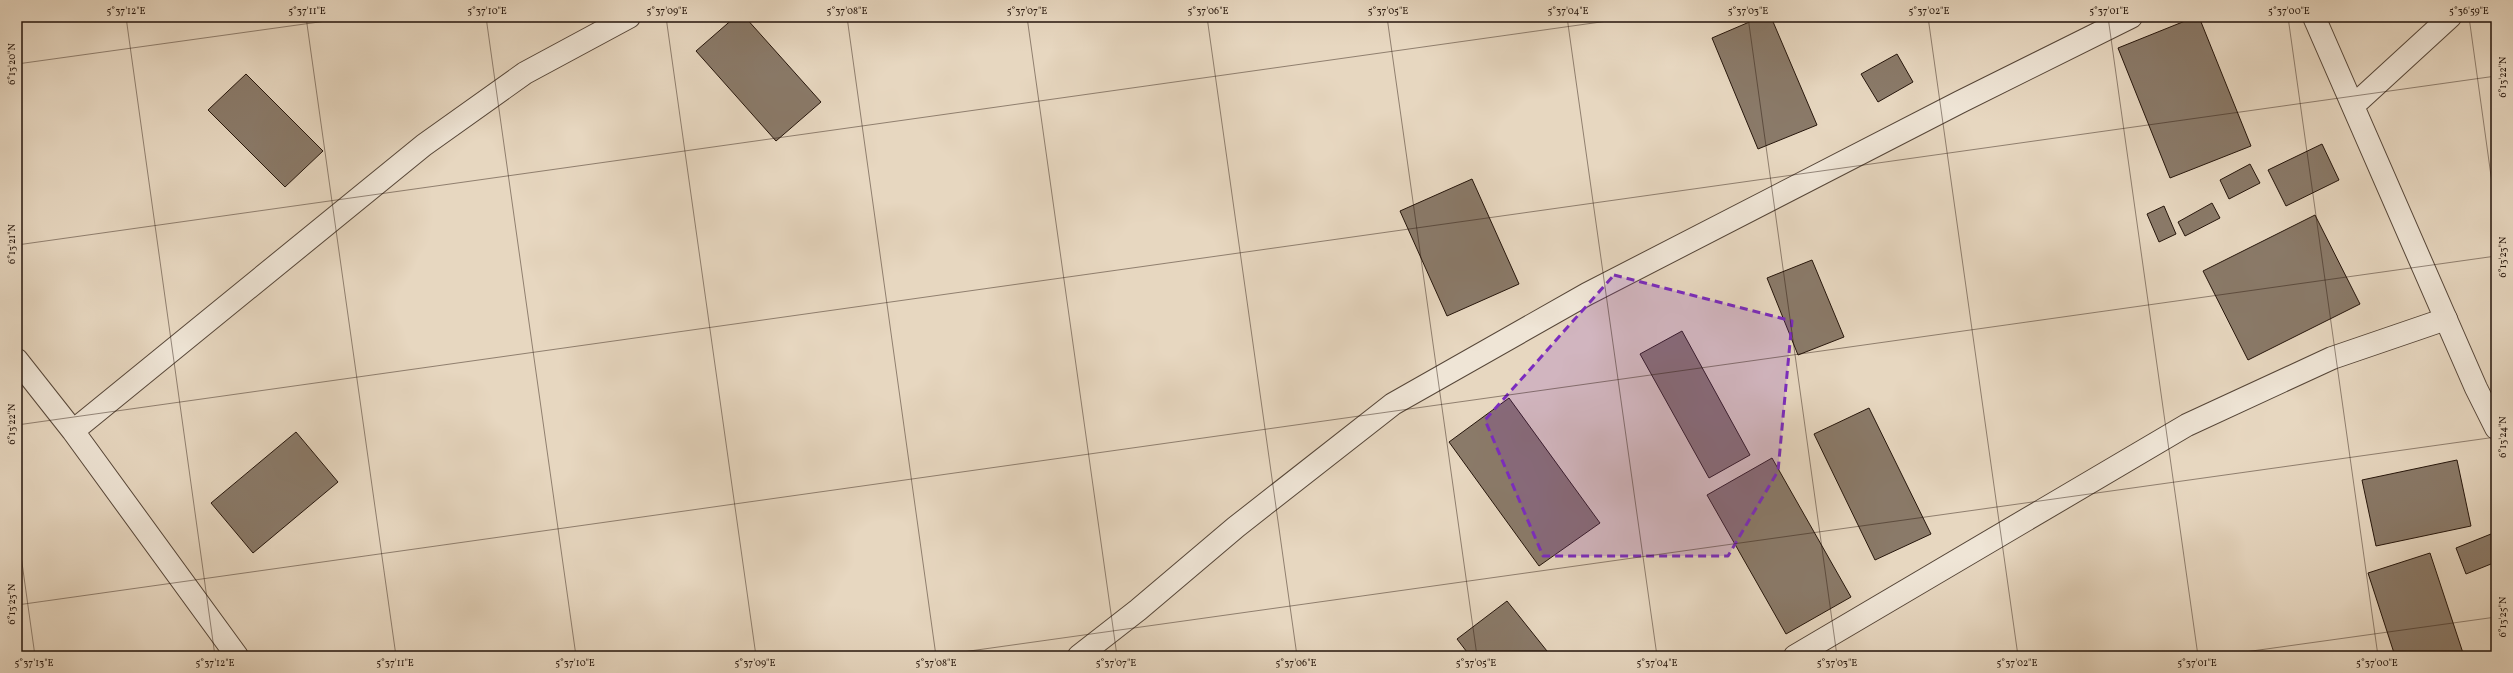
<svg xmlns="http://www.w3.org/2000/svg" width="2513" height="673" viewBox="0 0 2513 673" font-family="Vollkorn,serif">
<rect width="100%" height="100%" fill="#e7d7c0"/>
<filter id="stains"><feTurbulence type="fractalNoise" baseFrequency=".005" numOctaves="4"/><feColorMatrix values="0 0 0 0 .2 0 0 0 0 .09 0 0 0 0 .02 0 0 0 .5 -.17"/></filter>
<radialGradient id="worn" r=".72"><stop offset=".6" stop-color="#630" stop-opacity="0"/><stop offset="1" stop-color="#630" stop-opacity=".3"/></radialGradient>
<path fill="#8a7a69" stroke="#25150b" d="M735,17H745L821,102L776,141L696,51Z
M1761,17H1771L1817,125L1758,149L1712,38Z
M2195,17H2199L2251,146L2170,178L2118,48Z
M1897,54L1913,82L1878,102L1861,74Z
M246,74L323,151L285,187L208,110Z
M2322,144L2339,180L2286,206L2268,170Z
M2250,164L2260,183L2229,199L2220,180Z
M1472,179L1519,284L1447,316L1400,211Z
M2212,203L2220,218L2185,236L2178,222Z
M2164,206L2176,234L2159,242L2147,214Z
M2315,215L2360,304L2248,360L2203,271Z
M1812,260L1844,337L1798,355L1767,278Z
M1682,331L1750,455L1709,478L1640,354Z
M1509,398L1600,523L1539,566L1449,442Z
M1869,408L1931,534L1875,560L1814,434Z
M296,432L338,482L253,553L211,503Z
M1772,458L1851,597L1786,634L1707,495Z
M2457,460L2471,526L2376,546L2362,480Z
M2496,532V562L2466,574L2456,548Z
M2430,553L2464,656H2395L2368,573Z
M1507,601L1551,656H1470L1457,639Z"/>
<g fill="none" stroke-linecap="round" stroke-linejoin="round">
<defs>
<path id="lane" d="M1795,656L2187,425L2332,358L2446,319"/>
<path id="street" d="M2314,17L2476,388L2496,428
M2353,106L2450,17
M17,360L73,431L237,656
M73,431L424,145L525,73L629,17
M1079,656L1138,610L1236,527L1393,404L1587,294L1960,102L2131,17"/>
</defs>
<use href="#lane" stroke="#564638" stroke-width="24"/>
<use href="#street" stroke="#564638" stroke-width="24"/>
<use href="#lane" stroke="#efe5d6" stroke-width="22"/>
<use href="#street" stroke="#efe5d6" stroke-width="22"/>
</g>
<path fill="#7b2cbf" fill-opacity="0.2" stroke="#7b2cbf" stroke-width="3" stroke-dasharray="8 5" stroke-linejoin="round" d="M1614,275L1792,321L1778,471L1728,556H1543L1485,420Z"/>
<path fill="none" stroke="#25150b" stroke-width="1" stroke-opacity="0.45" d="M126,17L215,656M306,17L396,656M486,17L576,656M666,17L756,656M847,17L936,656M1027,17L1117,656M1207,17L1297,656M1387,17L1477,656M1567,17L1657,656M1748,17L1837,656M1928,17L2018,656M2108,17L2198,656M2288,17L2378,656M2469,17L2496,212M17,64L355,17M17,245L1636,17M17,425L2496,76M17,527L35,656M17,605L2496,256M934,656L2496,437M2216,656L2496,617"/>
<rect width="2513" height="673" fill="none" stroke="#e7d7c0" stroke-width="44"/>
<rect x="22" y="22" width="2469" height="629" fill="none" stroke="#25150b" stroke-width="1.5"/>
<g font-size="10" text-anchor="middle" fill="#25150b">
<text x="126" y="14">5°37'12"E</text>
<text x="307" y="14">5°37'11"E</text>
<text x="487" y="14">5°37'10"E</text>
<text x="667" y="14">5°37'09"E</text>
<text x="847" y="14">5°37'08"E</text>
<text x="1027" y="14">5°37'07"E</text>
<text x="1208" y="14">5°37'06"E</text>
<text x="1388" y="14">5°37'05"E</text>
<text x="1568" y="14">5°37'04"E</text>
<text x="1748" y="14">5°37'03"E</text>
<text x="1929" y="14">5°37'02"E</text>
<text x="2109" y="14">5°37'01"E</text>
<text x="2289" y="14">5°37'00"E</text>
<text x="2469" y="14">5°36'59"E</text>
<text transform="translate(11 64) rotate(-90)" y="4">6°13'20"N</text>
<text transform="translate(2502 77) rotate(-90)" y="4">6°13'22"N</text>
<text transform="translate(11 244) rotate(-90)" y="4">6°13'21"N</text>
<text transform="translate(2502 257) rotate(-90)" y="4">6°13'23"N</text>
<text transform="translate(11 424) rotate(-90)" y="4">6°13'22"N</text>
<text transform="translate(2502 437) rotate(-90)" y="4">6°13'24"N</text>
<text transform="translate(11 604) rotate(-90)" y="4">6°13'23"N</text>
<text transform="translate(2502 617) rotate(-90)" y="4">6°13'25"N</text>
<text x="34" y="666">5°37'13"E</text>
<text x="215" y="666">5°37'12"E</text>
<text x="395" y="666">5°37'11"E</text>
<text x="575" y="666">5°37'10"E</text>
<text x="755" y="666">5°37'09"E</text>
<text x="936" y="666">5°37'08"E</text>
<text x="1116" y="666">5°37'07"E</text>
<text x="1296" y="666">5°37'06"E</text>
<text x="1476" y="666">5°37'05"E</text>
<text x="1657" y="666">5°37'04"E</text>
<text x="1837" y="666">5°37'03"E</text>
<text x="2017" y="666">5°37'02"E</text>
<text x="2197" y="666">5°37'01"E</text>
<text x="2377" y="666">5°37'00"E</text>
</g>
<rect width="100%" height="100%" filter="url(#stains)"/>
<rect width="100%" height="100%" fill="url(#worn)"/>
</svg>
